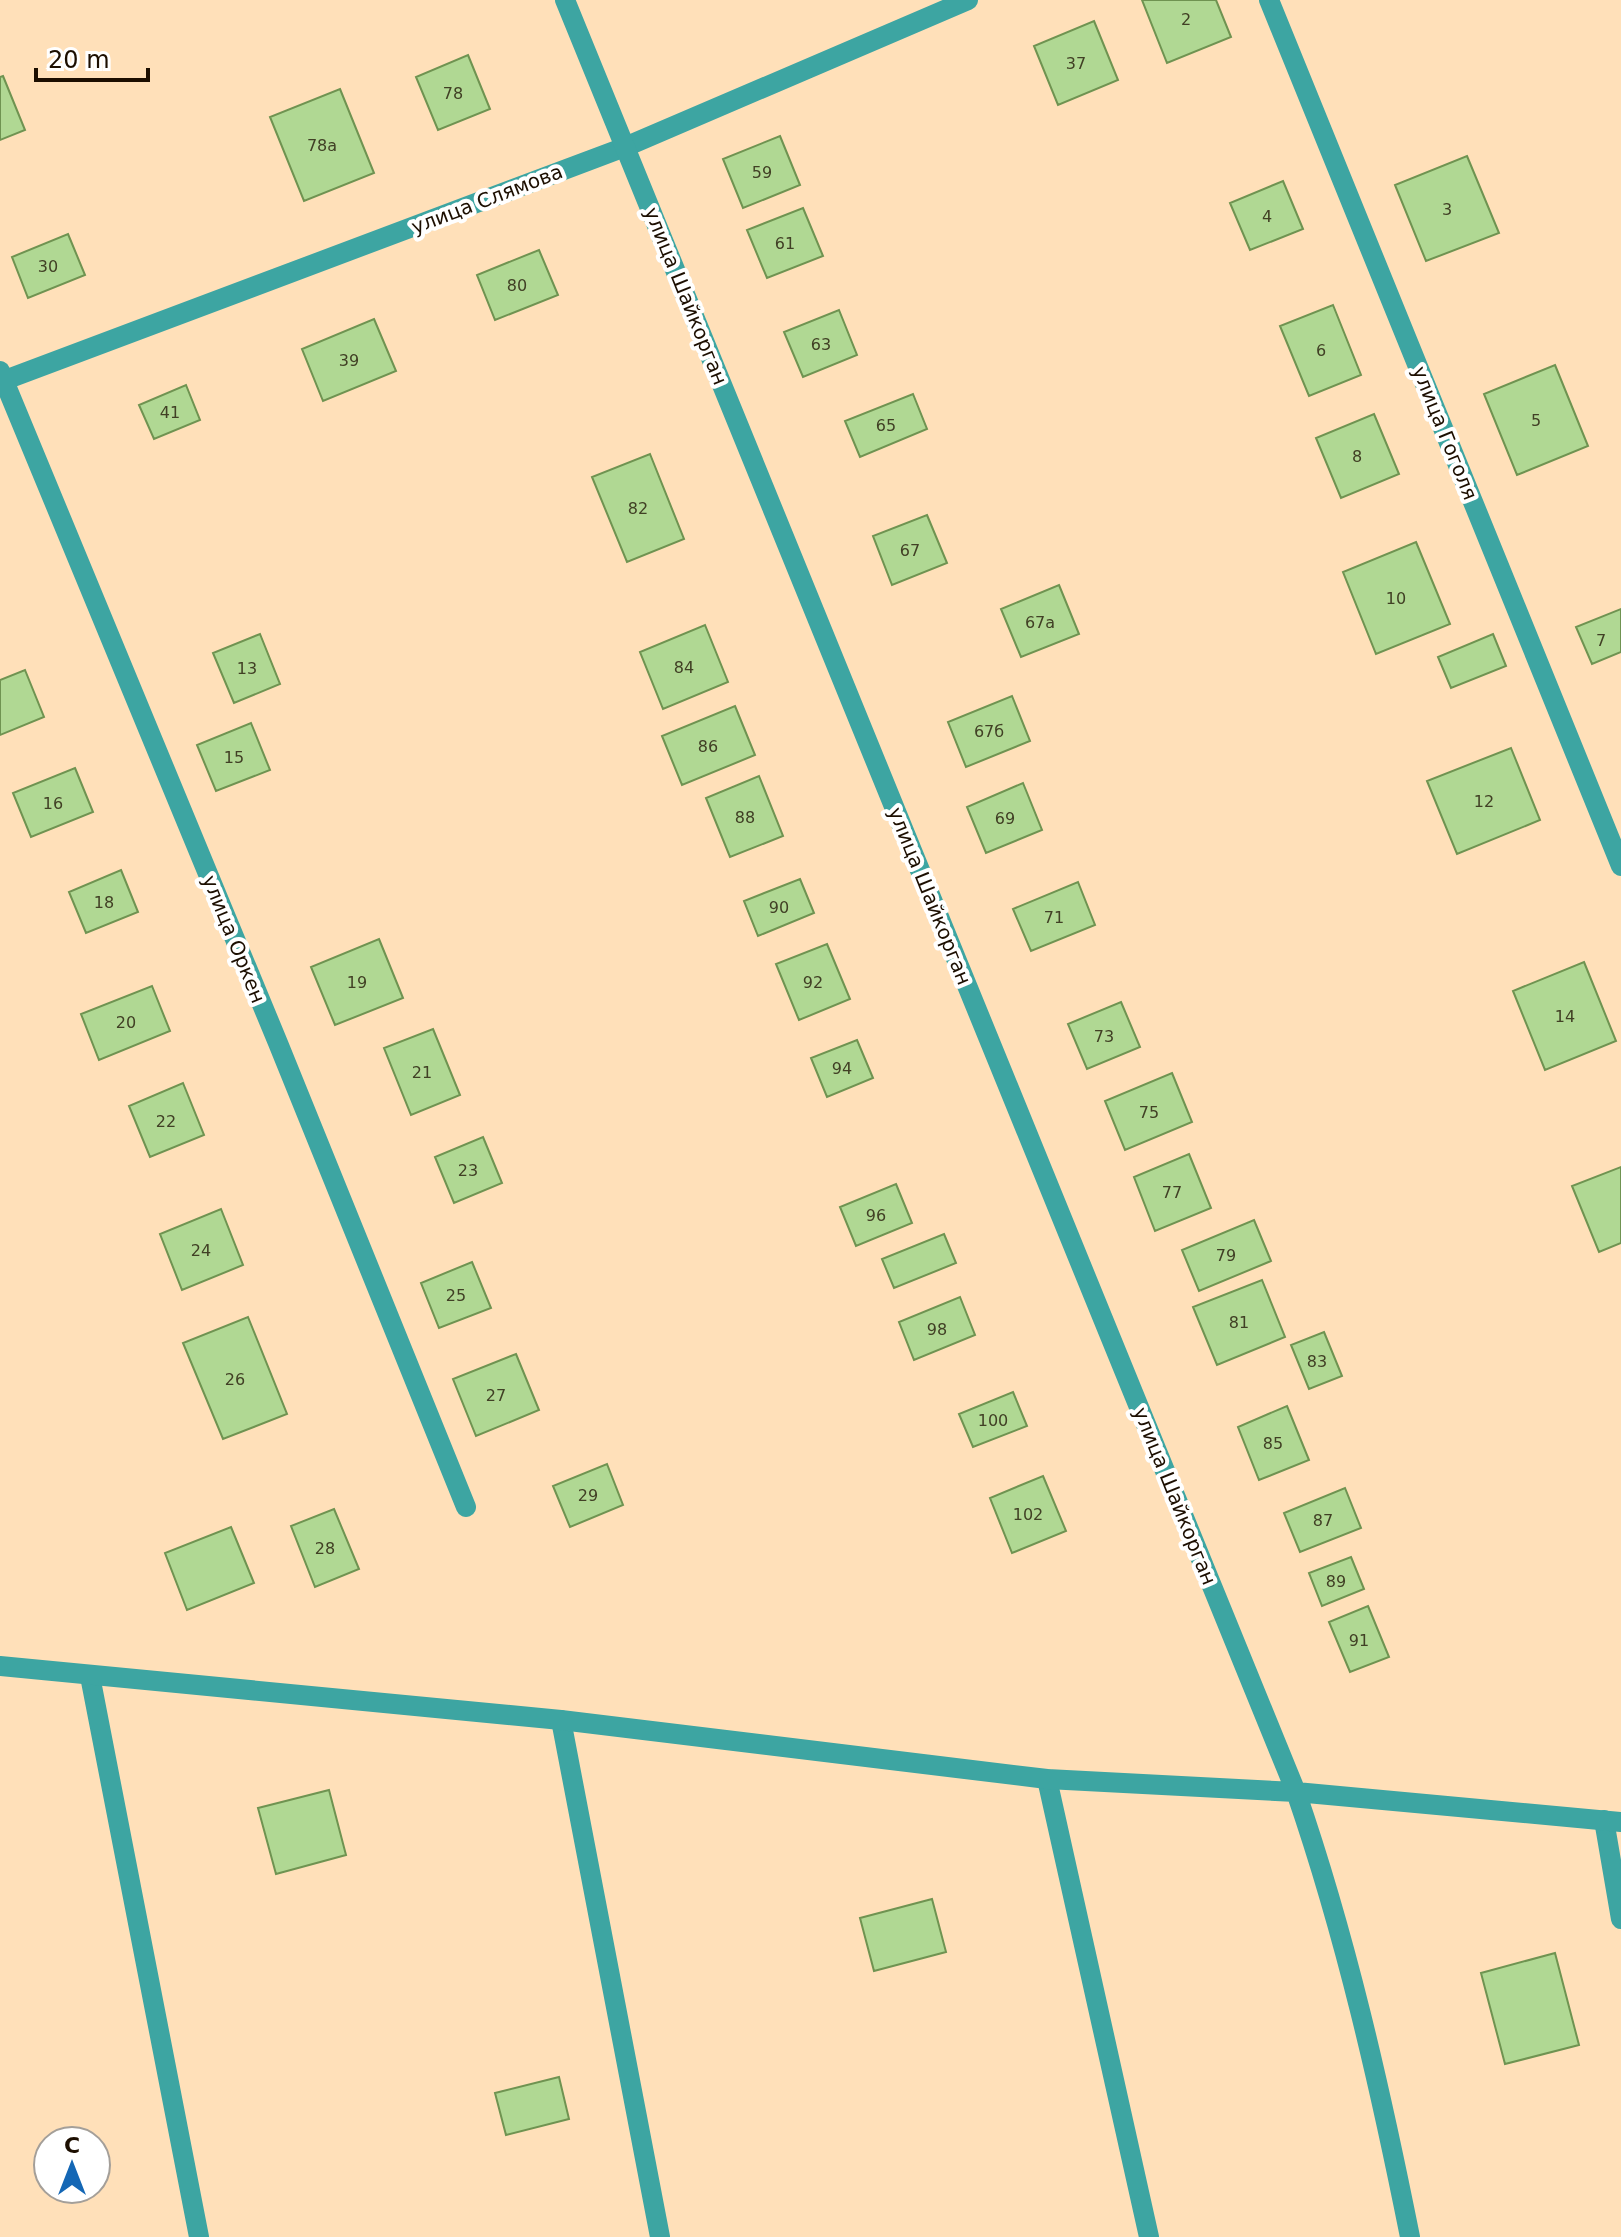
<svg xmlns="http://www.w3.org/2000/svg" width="1621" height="2237" viewBox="0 0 1621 2237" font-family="'DejaVu Sans',sans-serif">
<rect width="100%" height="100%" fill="#ffe0b9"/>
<path fill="#b0d893" stroke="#6f9351" stroke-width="2" d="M1142,0H1216L1231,37L1167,63Z
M1094,21L1118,80L1058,105L1034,46Z
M468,55L490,109L438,130L416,77Z
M3,76L25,130L0,140V77Z
M340,89L374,173L304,201L270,117Z
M780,136L800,185L743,208L723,159Z
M1467,156L1499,233L1426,261L1395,185Z
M1283,181L1303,229L1250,250L1230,203Z
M803,208L823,256L767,278L747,230Z
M68,234L85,275L28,298L12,257Z
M539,250L558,295L495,320L477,275Z
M1333,305L1361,375L1309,396L1280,326Z
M839,310L857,355L803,377L784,332Z
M374,319L396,371L323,401L302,349Z
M1555,365L1588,446L1517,475L1484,394Z
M186,385L200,420L154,439L139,405Z
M913,394L927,429L860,457L845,421Z
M1374,414L1399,474L1341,498L1316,438Z
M650,454L684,539L627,562L592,477Z
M927,515L947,563L892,585L873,536Z
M1416,542L1450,624L1376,654L1343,572Z
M1059,585L1079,634L1021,657L1001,609Z
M1621,609V652L1592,664L1576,627Z
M705,625L728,682L663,709L640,652Z
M260,634L280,684L234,703L213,653Z
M1493,634L1506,666L1451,688L1438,657Z
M25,670L44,717L0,735V680Z
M1012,696L1030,741L966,767L948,722Z
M735,706L755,755L682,785L662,736Z
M251,723L270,770L216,791L197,745Z
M1511,748L1540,820L1457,854L1427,781Z
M75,768L93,812L31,837L13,793Z
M759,776L783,836L730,857L706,798Z
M1023,783L1042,830L986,853L967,807Z
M121,870L138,912L86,933L69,892Z
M800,879L814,913L758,936L744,901Z
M1078,882L1095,925L1031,951L1013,909Z
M379,939L403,998L335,1025L311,967Z
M827,944L850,999L799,1020L776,964Z
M1584,962L1616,1041L1545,1070L1513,991Z
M152,986L170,1031L99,1060L81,1014Z
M1121,1002L1140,1047L1087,1069L1068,1024Z
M433,1029L460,1095L411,1115L384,1048Z
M857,1040L873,1078L827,1097L811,1058Z
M1172,1073L1192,1122L1125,1150L1105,1101Z
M183,1083L204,1135L150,1157L129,1106Z
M483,1137L502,1183L454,1203L435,1157Z
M1189,1154L1211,1208L1155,1231L1134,1177Z
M1621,1167V1243L1599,1252L1572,1186Z
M896,1184L912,1223L856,1246L840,1207Z
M221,1209L243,1265L182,1290L160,1234Z
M1254,1220L1271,1261L1199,1291L1182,1250Z
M944,1234L956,1263L894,1288L882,1259Z
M472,1262L491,1308L439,1328L421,1283Z
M1262,1280L1285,1337L1217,1365L1193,1307Z
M960,1297L975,1335L914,1360L899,1322Z
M248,1317L287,1414L223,1439L183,1343Z
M1324,1332L1342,1376L1309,1389L1291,1345Z
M516,1354L539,1410L476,1436L453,1379Z
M1013,1392L1027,1426L973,1447L959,1414Z
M1287,1406L1309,1460L1259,1480L1238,1427Z
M607,1464L623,1505L570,1527L553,1486Z
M1043,1476L1066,1531L1012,1553L990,1498Z
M1345,1488L1361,1528L1300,1552L1284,1513Z
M334,1509L359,1569L315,1587L291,1526Z
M231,1527L254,1583L187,1610L165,1553Z
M1351,1557L1364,1589L1322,1606L1309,1573Z
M1368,1606L1389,1657L1350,1672L1329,1622Z
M329,1790L346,1855L276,1874L258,1808Z
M932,1899L946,1952L874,1971L860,1918Z
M1555,1953L1579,2045L1505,2064L1481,1973Z
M559,2077L569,2119L506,2135L495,2093Z"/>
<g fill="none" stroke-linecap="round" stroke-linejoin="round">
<path stroke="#3da5a2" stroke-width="20" d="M1269,0L1621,866
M0,371L278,1043L466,1507
M0,382L625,147L968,0
M90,1676L199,2237
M561,1720L660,2237
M1047,1779L1149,2237
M1604,1820L1621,1919"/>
<path stroke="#3da5a2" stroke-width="20" d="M565,0L1296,1792C1346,1937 1380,2087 1410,2237
M0,1666L561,1720L1047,1779L1296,1792L1621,1822"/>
</g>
<g text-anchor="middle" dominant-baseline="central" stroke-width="8" stroke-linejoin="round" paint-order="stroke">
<g font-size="16" fill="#414025">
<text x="1186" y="19">2</text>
<text x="1076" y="63">37</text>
<text x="453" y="93">78</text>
<text x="322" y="145">78а</text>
<text x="762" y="172">59</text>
<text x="1447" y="209">3</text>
<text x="1267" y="216">4</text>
<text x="785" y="243">61</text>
<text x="48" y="266">30</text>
<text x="517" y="285">80</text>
<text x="821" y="344">63</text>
<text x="1321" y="350">6</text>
<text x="349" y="360">39</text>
<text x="170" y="412">41</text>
<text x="1536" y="420">5</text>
<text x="886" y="425">65</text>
<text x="1357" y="456">8</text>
<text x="638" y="508">82</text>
<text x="910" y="550">67</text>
<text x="1396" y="598">10</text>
<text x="1040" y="622">67а</text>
<text x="1601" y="640">7</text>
<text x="684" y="667">84</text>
<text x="247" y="668">13</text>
<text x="989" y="731">67б</text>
<text x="708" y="746">86</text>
<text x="234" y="757">15</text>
<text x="1484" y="801">12</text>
<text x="53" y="803">16</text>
<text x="745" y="817">88</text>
<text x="1005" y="818">69</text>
<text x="104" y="902">18</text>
<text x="779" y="907">90</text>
<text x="1054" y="917">71</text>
<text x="357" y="982">19</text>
<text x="813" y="982">92</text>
<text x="1565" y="1016">14</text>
<text x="126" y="1022">20</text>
<text x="1104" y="1036">73</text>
<text x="842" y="1068">94</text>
<text x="422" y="1072">21</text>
<text x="1149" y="1112">75</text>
<text x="166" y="1121">22</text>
<text x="468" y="1170">23</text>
<text x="1172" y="1192">77</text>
<text x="876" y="1215">96</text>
<text x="201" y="1250">24</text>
<text x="1226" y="1255">79</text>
<text x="456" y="1295">25</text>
<text x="1239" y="1322">81</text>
<text x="937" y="1329">98</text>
<text x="1317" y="1361">83</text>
<text x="235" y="1379">26</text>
<text x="496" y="1395">27</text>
<text x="993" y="1420">100</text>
<text x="1273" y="1443">85</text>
<text x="588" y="1495">29</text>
<text x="1028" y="1514">102</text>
<text x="1323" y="1520">87</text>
<text x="325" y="1548">28</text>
<text x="1336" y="1581">89</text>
<text x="1359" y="1640">91</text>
</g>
<g font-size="20" fill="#1c0e00" stroke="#fff">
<text transform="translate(487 199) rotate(-21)">улица Слямова</text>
<text transform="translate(686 296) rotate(68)">улица Шайкорган</text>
<text transform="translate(1445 433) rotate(68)">улица Гоголя</text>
<text transform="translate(930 896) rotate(68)">улица Шайкорган</text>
<text transform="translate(234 939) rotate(68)">улица Оркен</text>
<text transform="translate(1175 1496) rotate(68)">улица Шайкорган</text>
</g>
</g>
<g transform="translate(72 2165)"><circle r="38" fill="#ffffff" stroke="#a49f99" stroke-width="2"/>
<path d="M0-6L14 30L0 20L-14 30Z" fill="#1467b5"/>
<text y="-12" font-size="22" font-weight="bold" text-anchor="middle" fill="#1c0e00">С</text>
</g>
<path d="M36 68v12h112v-12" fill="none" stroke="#1c0e00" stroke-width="4"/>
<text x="48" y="68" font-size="24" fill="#1c0e00" stroke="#ffffff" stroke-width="6" paint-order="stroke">20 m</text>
</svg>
